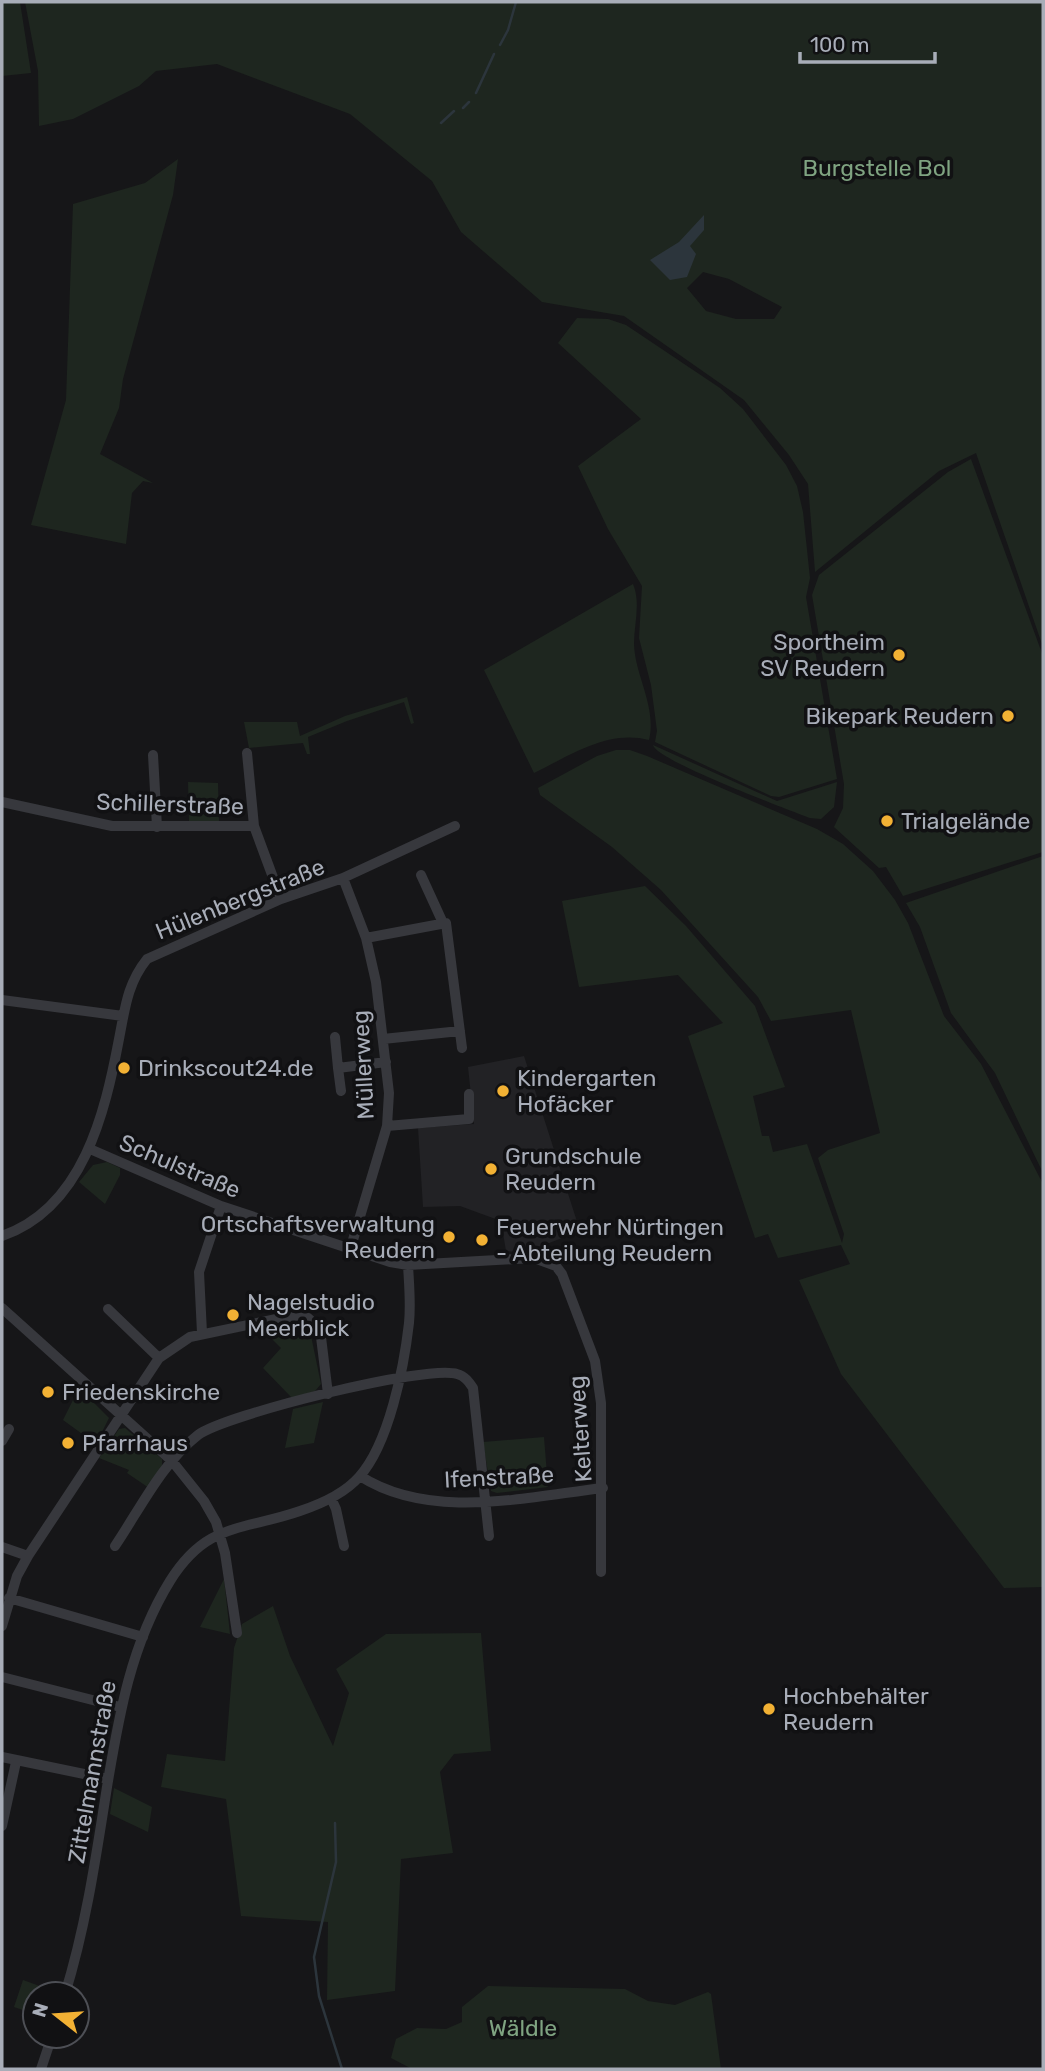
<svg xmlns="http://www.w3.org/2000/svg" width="1045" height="2071" viewBox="0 0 1045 2071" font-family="Rubik,sans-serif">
<rect width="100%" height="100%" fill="#161618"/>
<path fill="#222225" d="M524,1056L580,1231L544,1245L536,1253L506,1251L501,1221L460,1206L423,1207L418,1128L474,1124L468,1067Z"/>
<path fill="#1e261f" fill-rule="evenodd" d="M2,2H20L31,73L2,76Z
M25,2H1043V647L976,453L939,471L815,572L808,484L789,455L744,400L624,316L542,302L461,232L432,181L350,114L217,64L156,71L139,86L73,119L39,126L38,71ZM703,272L729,279L782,307L774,319H736L706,311L687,288Z
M178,159L173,195L123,379L119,408L100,454L153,483L143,481L132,493L126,544L31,525L66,400L73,204L145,183Z
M577,318L608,319L626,325L720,388L743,409L786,465L797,486L803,512L810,578L806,597L837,779L779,797L771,796L655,742L657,731L651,685L639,638L642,586L608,529L578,466L641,419L558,343Z
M971,459L1043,656V852L903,896L886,867L879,868L834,827L843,808L844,784L812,595L819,575L948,472Z
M633,584C641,603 634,624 634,644C635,676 657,707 649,740C608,729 569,756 534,773L484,670Z
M407,697L414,723L411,724L404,702L347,721L308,737L310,754H307L303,743L249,748L244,722H297L300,736L345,716Z
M653,745L777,801L837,782L834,807L821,819L810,818C787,809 657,761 653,745Z
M616,750H630L647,756L817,829L843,844L873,871L895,900L908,923L944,1016L981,1064L1043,1184V1587L1004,1588L841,1374L799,1280L850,1264L841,1245L778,1258L768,1234L755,1238L688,1036L723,1023L678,975L579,987L562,901L645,886L686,926L755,1006L785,1087L753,1096L762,1136H769L773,1152L807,1144L842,1243L844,1234L818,1158L828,1150L880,1133L851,1010L771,1021L758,997L661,890L612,847L540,795L538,788L597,756Z
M188,782L218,783L219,821H189Z
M1043,856V1173L995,1073L951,1013L920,927L906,903Z
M107,1162L120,1168V1175L105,1204L79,1182L93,1165Z
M300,1322L309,1326L321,1384L315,1391L292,1398L263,1368L281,1348L262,1329Z
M79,1388L109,1418L96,1444L63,1420Z
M323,1402L314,1443L285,1448L293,1409Z
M125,1428L162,1459V1468L149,1488L127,1473L129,1470L99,1458L119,1429Z
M544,1437L548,1487L497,1493L491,1491L483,1442Z
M224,1579L230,1634L200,1627Z
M273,1606L290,1656L333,1746L349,1693L336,1669L386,1634L481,1633L491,1751L454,1754L440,1772L453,1853L401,1859L395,1991L327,2000L328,1922L241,1916L226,1799L161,1787L167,1754L225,1761L234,1648L242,1624Z
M114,1788L152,1807L148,1832L110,1814Z
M23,1980L56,1992L35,1994V2014L14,2007Z
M488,1986L625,1989L648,2001L675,2005L708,1992L711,1994L721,2069H412L391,2058L396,2039L417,2028L446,2029L462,2022V2007Z"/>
<path fill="#2c353c" d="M704,215V230L690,246L696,254L687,277L670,280L650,260L679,242Z"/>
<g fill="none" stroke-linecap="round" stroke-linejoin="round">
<path stroke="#2c353c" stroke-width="2.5" d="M500,45L508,30L516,2
M476,93L494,54
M463,108L469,102
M441,123L454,111
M335,1823L336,1862L314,1957L319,1996L342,2069"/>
<path stroke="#37383d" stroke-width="10" d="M247,753L254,826L281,899
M153,755L157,827
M2,802L112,826H254
M421,875L443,923
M343,878L366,938L376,982L389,1093L387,1126L350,1250
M366,938L446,923L462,1048
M2,1000L123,1016
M335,1037L338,1068
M383,1039L460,1031
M341,1091L338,1068L386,1062
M387,1126L469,1119V1094
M90,1149L221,1206L390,1262L408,1265L534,1258L556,1266L562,1274L595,1361L601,1403V1572
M2,1236C83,1208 105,1113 119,1039C125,1009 127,984 147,959L281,899L343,878L455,826
M2,1308L172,1461L204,1501L216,1522L225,1553L237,1633
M108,1309L159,1358
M202,1333L199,1272L221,1206
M2,1441L9,1429
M360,1476C430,1521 526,1497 603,1488
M331,1498L336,1509L344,1546
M115,1546C140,1509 162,1463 198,1435C224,1415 427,1364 457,1374C465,1376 469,1382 473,1388L489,1536
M2,1547L28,1556
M9,1598L143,1637
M2,1626L17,1576L28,1556L159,1358L190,1337L286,1317L308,1318L320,1329L328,1394
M2,1677L120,1707
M2,1757L108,1779
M2,1826L16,1762
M65,1994C86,1926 96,1857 107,1787C119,1715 131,1644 170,1581C207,1522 242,1531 300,1511C321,1504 344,1494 359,1477C389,1444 404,1367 409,1323C411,1304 409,1284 408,1265
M41,2069L52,2036"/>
</g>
<g fill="#f2b134" stroke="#111113" stroke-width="2.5">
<circle cx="899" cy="655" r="7"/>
<circle cx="1008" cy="716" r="7"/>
<circle cx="887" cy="821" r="7"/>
<circle cx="124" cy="1068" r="7"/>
<circle cx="503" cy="1091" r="7"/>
<circle cx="491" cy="1169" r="7"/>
<circle cx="449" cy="1237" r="7"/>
<circle cx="482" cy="1240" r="7"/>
<circle cx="233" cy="1315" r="7"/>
<circle cx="48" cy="1392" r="7"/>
<circle cx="68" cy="1443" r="7"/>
<circle cx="769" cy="1709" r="7"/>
</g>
<g text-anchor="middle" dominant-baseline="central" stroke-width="7" stroke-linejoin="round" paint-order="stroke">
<g font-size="23" fill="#7fa381" stroke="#111113">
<text x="877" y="168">Burgstelle Bol</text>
<text x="523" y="2028">Wäldle</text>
</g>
<g font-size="23" fill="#a8adb8" stroke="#111113" text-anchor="start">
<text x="885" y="642" text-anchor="end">Sportheim<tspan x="885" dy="26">SV Reudern</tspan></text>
<text x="994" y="716" text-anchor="end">Bikepark Reudern</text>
<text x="901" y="821">Trialgelände</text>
<text x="138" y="1068">Drinkscout24.de</text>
<text x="517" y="1078">Kindergarten<tspan x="517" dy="26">Hofäcker</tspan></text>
<text x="505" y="1156">Grundschule<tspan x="505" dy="26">Reudern</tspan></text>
<text x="435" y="1224" text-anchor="end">Ortschaftsverwaltung<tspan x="435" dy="26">Reudern</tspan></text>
<text x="496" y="1227">Feuerwehr Nürtingen<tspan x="496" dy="26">- Abteilung Reudern</tspan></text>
<text x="247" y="1302">Nagelstudio<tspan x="247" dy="26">Meerblick</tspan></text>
<text x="62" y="1392">Friedenskirche</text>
<text x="82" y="1443">Pfarrhaus</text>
<text x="783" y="1696">Hochbehälter<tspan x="783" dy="26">Reudern</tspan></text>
</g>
<g font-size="23" fill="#a8adb8" stroke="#111113">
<text transform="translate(170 804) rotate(2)">Schillerstraße</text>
<text transform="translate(240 899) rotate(-22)">Hülenbergstraße</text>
<text transform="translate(363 1065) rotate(-93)">Müllerweg</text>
<text transform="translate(180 1166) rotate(23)">Schulstraße</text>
<text transform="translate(580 1429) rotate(-94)">Kelterweg</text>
<text transform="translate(499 1477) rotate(-3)">Ifenstraße</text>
<text transform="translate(92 1772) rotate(-80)">Zittelmannstraße</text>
</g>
</g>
<rect width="1045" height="2071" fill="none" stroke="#a8adb8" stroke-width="7"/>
<g transform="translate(56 2015) rotate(287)"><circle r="33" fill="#111113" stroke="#4d4f55" stroke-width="2"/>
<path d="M0-5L12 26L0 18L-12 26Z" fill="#f2b134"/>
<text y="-10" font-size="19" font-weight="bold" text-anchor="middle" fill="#a8adb8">N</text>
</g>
<path d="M800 52v10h135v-10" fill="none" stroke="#a8adb8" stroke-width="3.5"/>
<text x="810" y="52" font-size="21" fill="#a8adb8" stroke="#111113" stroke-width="5" paint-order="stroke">100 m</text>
</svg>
